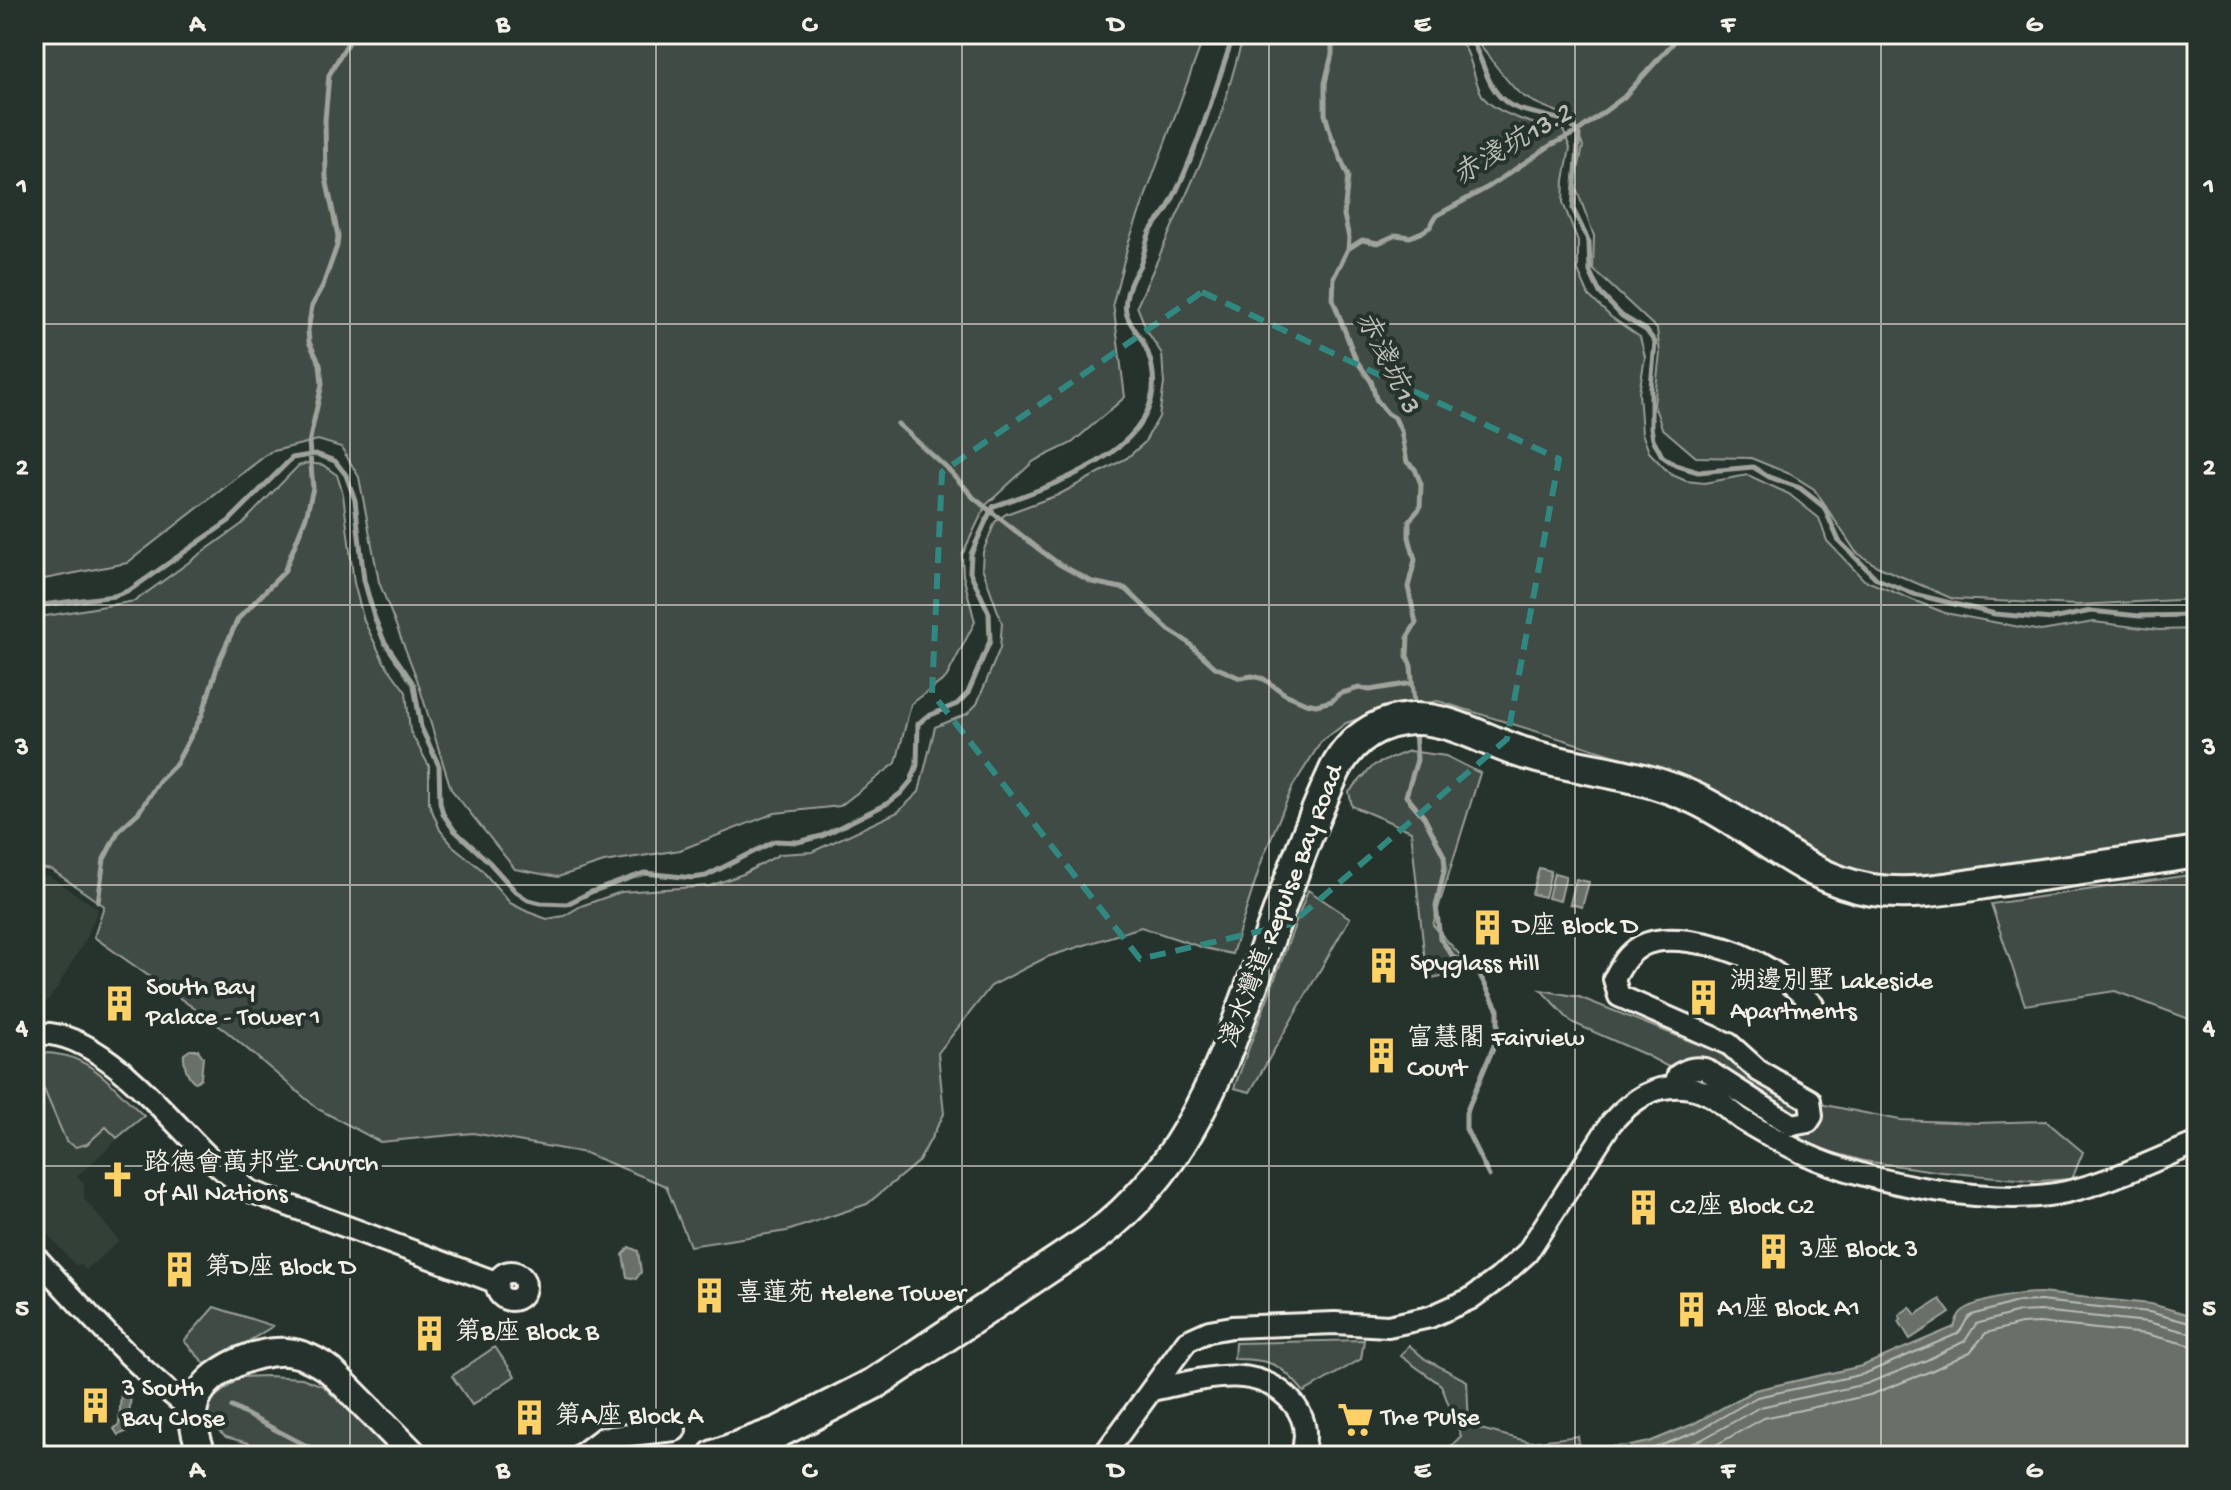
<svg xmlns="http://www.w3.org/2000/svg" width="2231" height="1490" viewBox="0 0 2231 1490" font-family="'Gochi Hand','LXGW WenKai TC',sans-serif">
<rect width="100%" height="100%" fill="#26332d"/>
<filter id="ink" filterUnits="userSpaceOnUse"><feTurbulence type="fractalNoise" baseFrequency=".0125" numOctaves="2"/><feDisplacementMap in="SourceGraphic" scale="16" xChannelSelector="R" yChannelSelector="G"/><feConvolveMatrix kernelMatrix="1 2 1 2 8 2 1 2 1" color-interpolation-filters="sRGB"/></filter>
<g filter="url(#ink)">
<path fill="#333f39" d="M34,874L49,876L98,909L87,937L57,988L42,1008L34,1010Z
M34,1053H50L86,1062L144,1116L77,1176L84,1184V1198L119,1241L86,1270L80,1264L76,1266L34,1219Z"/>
<path fill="#414b45" stroke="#9a9e96" stroke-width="2" d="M34,34H1205L1129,241L1113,303L1125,397L1072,443L1034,461L986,505L962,555L963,575L975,622L946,678L911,704L896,763L840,806L775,813L680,850L604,862L558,877L515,869L451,789L417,679L379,582L359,477L341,447L318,440L270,452L127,563L34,581Z
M1244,34H1450C1474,47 1470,73 1482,95C1493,114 1542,127 1563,130L1570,148L1564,180L1563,203L1578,241V271L1589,296L1611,317L1640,337L1645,357L1639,393L1642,433L1649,452L1670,474L1686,481L1704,483L1748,475L1789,494L1819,518L1827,541L1864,580L1945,613L2041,631L2094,622L2159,630L2197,629V836L1954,872L1894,876L1860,871L1823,859L1718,793L1681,776L1438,701L1387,709L1346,723L1321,742L1293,786L1263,857L1232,954L1204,948L1141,927L1047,957L991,986L938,1053L944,1114L919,1161L867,1204L787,1231L690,1246L666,1186L585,1153L473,1133L380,1142L318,1109L226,1031L94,937L104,906L52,870L34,867V618L135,601L242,524L298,466L307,463L323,465L337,475L343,494L354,583L364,621L384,662L406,692L410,731L429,766V803L440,830L453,846L481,869L510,903L528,912L547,919L564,916L581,906L621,892L710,886L743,874L780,854L812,852L898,812L919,792L935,727L967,714L977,704L1000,648L1002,623L982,567L983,552L995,522L1006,514L1058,495L1127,458L1144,443L1159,417L1164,384L1162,354L1147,331L1137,306L1220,119Z
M1469,34H2197V599L2077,605L1953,599L1877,566L1856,552L1814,489L1790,474L1751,458L1696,457L1662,428L1654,405L1660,353L1657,329L1593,269L1594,236L1575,185L1583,146L1570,117C1555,110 1532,104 1519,93C1500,75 1488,52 1469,34Z
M1409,751L1446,756L1480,773L1433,925L1461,956L1460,972L1427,979L1411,831L1352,806L1349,792L1374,765Z
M2197,874V1022L2115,991L2025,1005L1991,904Z
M1308,890L1350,918L1250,1092L1234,1088Z
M1541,990L1579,997L1715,1051L1810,1102L1900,1120L1979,1123L2046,1121L2083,1152L2072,1179L2038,1181L1942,1172L1864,1161L1784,1139L1710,1089L1644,1054L1571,1022Z
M34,1053C89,1050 107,1082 144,1116L117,1138L106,1127L87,1144L76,1147L66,1141L34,1066Z
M214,1307L273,1326L208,1367L184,1341Z
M1364,1340L1361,1359L1304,1392C1280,1363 1272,1360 1234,1359L1235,1343Z
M1409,1345L1425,1359L1467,1381L1469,1426L1530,1442L1578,1436L1579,1443C1536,1456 1494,1466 1452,1445L1461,1436L1441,1385L1401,1356Z
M495,1347L515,1376L472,1405L452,1376Z
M267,1376L302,1378L323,1386L397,1456H262L248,1443L226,1437L207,1422L211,1400L241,1377Z
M34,1430L57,1456H34Z"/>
<path fill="#676f68" stroke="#9fa39b" stroke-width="2" d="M1539,868L1551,871L1545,897L1532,894Z
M1554,873L1566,876L1560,901L1548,898Z
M1576,879L1589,882L1582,907L1570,904Z
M190,1050H198L203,1057L201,1078L196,1082C188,1080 183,1063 184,1054Z
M629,1247L638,1251L641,1272L636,1279L627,1277L623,1255Z
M2040,1293L2151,1304L2197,1317V1456H1552L1571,1448L1630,1446L1649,1442L1693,1424L1755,1390L1862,1366L1954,1327C1956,1323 1956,1319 1959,1315C1968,1300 2023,1293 2040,1293Z
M1940,1299L1950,1313L1910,1339L1899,1321L1901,1319L1899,1315L1910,1307L1916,1315Z
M121,1392L131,1393L128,1431L118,1435L114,1429L119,1424Z"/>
<path fill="#26332d" d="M1630,1446L1631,1456H1571V1448Z"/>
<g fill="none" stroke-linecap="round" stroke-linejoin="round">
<path stroke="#bcbdb5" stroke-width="2" d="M1581,1456L1630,1454L1652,1449L1696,1432L1757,1397L1864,1374L1957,1334C1965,1328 1964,1319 1972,1315L2017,1302L2040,1301L2149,1312L2197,1325
M1664,1456L1701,1440L1760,1407L1866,1384L1927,1360L1965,1341L1976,1324L2019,1312L2040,1311L2148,1322L2197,1335
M1696,1456L1764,1418L1870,1395L1931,1371L1970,1352L1986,1333L2021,1324L2039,1323L2146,1334L2197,1347"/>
<path stroke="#9fa39b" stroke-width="5" d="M1332,34V54L1325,83V114L1331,135L1348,176L1344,215L1349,238L1348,249L1334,277L1333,300L1356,360L1371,381L1376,399L1387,413L1395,418L1401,431L1407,462L1415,469L1421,484L1420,508L1409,521V537L1415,560L1408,587L1416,623L1408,636L1407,656L1411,666L1414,705
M1467,34C1485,56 1483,85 1507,103C1528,118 1566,111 1579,135L1573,209L1589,242L1590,272L1600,293L1622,316L1646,330L1655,342L1651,387V427L1653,439L1662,456L1675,465L1698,472L1753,467L1769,477L1800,488L1824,507L1839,541L1877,579L1914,594L1995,614L2052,619L2091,611L2139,616L2197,615
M1348,249L1362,240L1378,243L1396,235L1410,237L1422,232L1430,227L1436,216L1490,186L1551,145L1577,132L1624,97L1673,43L1676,34
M898,424L952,473L974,498L1040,550L1059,564L1092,582L1126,589L1169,630L1185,640L1215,667L1240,678L1252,676L1264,679L1285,694L1306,703L1316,705L1332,701L1339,694L1359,688L1370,690L1412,683
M34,606L114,596L130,590L229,521L292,458L316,454L335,461L346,475L355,500L364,580L374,616L384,641L414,685L421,727L439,766L440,802L443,814L454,830L489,862L516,892L528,900L541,903L567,904L591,892L644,873L693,878L706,876L775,841L798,842L822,836L888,803L901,793L911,781L917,765L918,724L926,717L957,704L968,693L990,641L989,613L970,572L971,554L991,510L994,506C1058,484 1181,444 1148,353C1138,324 1117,323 1129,287C1132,278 1136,273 1140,265C1145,254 1145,241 1151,230C1157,221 1165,215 1169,206C1197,152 1214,92 1234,34
M1415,731L1417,760L1406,796L1424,817L1444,856L1445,867L1436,906L1440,938L1454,958L1464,961L1480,975L1498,1010V1036L1466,1113V1129L1489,1176
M98,902L104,859L119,830L139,812L159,781L176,764L202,715L220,658L238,619L284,572L306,517L313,488L309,443L322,384L320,364L309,342L308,330L312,306L322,288L337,246L338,236L326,178L325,120L329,75L353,34
M232,1407L326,1456"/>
<defs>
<path id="minor" d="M34,1034C99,1025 172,1124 216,1164C226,1173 238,1182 250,1191L498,1283
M1675,1086L1678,1075C1688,1069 1694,1067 1705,1069L1792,1125L1808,1122L1812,1116L1810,1100L1759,1071L1729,1044L1619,996L1614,979C1621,966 1627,954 1641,946C1655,938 1674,939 1689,941C1739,947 1778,969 1813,1005
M34,1255C84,1310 135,1367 194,1412
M497 1286a14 14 0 1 1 28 0a14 14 0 1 1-28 0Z
M1152,1390C1199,1380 1257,1360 1293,1403C1306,1419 1308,1437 1301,1456
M579,1456L603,1438L675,1430
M1103,1456L1187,1341L1209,1331L1232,1327L1335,1323L1388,1326L1430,1317L1470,1299L1499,1278L1527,1253L1611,1123C1632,1099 1657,1082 1690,1088C1711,1091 1725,1107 1741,1119C1761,1132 1783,1143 1805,1154C1869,1184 1997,1207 2066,1192C2111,1182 2154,1160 2197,1143"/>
<path id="tertiary" d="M203,1456C197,1441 191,1423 194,1407C202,1372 253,1350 286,1352C303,1353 317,1361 331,1371L415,1456"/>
<path id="secondary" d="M714,1456L779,1432L875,1383L1096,1236C1178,1173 1212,1092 1247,998C1276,922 1301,843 1335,770C1351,739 1377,721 1412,719C1451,717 1490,744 1527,754C1586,772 1637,771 1696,799C1757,828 1803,879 1872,890C1916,897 1962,886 2005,880C2069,871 2133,862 2197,852"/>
</defs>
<use href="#minor" stroke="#f4f1e8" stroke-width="26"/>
<use href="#tertiary" stroke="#f4f1e8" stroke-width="32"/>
<use href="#secondary" stroke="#f4f1e8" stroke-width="36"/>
<use href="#minor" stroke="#26332d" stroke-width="20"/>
<use href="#tertiary" stroke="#26332d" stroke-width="26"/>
<use href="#secondary" stroke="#26332d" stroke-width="30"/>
</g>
</g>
<path fill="none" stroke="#318880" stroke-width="6" stroke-dasharray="16 10" stroke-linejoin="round" d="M1202,292L1559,459L1507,739L1291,924L1140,959L932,693L942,472Z"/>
<path fill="none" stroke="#f4f1e8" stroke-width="2" stroke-opacity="0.55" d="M350,34V1456M656,34V1456M962,34V1456M1269,34V1456M1575,34V1456M1881,34V1456M34,324H2197M34,605H2197M34,885H2197M34,1166H2197"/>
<defs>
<symbol id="building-bare" viewBox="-9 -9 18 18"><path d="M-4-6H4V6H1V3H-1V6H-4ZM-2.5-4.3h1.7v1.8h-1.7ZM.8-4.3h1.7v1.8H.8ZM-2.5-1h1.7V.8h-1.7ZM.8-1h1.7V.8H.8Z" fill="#ffd166" stroke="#26332d" stroke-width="2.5" paint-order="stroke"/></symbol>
<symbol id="church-bare" viewBox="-9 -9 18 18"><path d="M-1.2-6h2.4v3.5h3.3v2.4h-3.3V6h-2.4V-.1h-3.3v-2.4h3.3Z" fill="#ffd166" stroke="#26332d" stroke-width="2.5" paint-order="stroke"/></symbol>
<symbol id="supermarket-bare" viewBox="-9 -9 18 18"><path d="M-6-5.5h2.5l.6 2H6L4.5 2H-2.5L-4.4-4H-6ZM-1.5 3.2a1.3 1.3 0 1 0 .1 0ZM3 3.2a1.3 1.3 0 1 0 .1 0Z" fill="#ffd166" stroke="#26332d" stroke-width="2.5" paint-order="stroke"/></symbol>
</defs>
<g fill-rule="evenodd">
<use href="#building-bare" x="1462" y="902" width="51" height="51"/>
<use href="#building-bare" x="1358" y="940" width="51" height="51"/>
<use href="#building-bare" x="1678" y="972" width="51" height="51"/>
<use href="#building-bare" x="94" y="978" width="51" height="51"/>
<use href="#building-bare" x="1356" y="1030" width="51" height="51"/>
<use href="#church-bare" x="92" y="1154" width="51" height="51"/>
<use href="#building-bare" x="1618" y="1182" width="51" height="51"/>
<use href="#building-bare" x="1748" y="1226" width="51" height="51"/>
<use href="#building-bare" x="154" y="1244" width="51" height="51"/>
<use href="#building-bare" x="684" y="1270" width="51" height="51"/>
<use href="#building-bare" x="1666" y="1284" width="51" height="51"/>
<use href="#building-bare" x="404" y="1308" width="51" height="51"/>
<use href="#building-bare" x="70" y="1380" width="51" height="51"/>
<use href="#building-bare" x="504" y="1392" width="51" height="51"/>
<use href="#supermarket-bare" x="1330" y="1394" width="51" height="51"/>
</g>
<g text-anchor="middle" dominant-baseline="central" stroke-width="8" stroke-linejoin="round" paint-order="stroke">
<g font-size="26" fill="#f4f1e8" stroke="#26332d">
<text transform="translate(1284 907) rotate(-69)">淺水灣道 Repulse Bay Road</text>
</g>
<g font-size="26" fill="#f4f1e8" stroke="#26332d" text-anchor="start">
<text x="1513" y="928">D座 Block D</text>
<text x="1410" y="965">Spyglass Hill</text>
<text x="1730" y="983">湖邊別墅 Lakeside<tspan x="1730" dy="30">Apartments</tspan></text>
<text x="146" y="989">South Bay<tspan x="146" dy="30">Palace - Tower 1</tspan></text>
<text x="1407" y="1040">富慧閣 Fairview<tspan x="1407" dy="30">Court</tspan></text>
<text x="144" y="1165">路德會萬邦堂 Church<tspan x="144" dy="30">of All Nations</tspan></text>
<text x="1670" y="1208">C2座 Block C2</text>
<text x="1800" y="1251">3座 Block 3</text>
<text x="205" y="1269">第D座 Block D</text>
<text x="736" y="1295">喜蓮苑 Helene Tower</text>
<text x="1717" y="1310">A1座 Block A1</text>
<text x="455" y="1334">第B座 Block B</text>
<text x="122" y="1390">3 South<tspan x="122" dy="30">Bay Close</tspan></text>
<text x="555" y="1418">第A座 Block A</text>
<text x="1381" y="1419">The Pulse</text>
</g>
<g font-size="28" font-style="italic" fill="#bcbdb5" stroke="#26332d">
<text transform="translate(1513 146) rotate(-31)">赤淺坑13.2</text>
<text transform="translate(1386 363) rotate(63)">赤淺坑13</text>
</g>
</g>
<rect width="2231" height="1490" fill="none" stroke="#26332d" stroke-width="88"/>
<rect x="44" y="44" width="2143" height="1402" fill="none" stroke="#f4f1e8" stroke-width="3"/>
<g font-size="26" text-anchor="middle" font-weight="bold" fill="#f4f1e8">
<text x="197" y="31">A</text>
<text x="503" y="31">B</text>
<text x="809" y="31">C</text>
<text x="1116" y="31">D</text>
<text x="1422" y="31">E</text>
<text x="1728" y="31">F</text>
<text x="2034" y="31">G</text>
<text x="22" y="193">1</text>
<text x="2209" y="193">1</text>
<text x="22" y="474">2</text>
<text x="2209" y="474">2</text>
<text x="22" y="754">3</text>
<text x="2209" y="754">3</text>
<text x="22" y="1034">4</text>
<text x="2209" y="1034">4</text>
<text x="22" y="1315">5</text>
<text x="2209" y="1315">5</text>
<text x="197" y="1477">A</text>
<text x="503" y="1477">B</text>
<text x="809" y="1477">C</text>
<text x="1116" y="1477">D</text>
<text x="1422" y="1477">E</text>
<text x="1728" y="1477">F</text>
<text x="2034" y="1477">G</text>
</g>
</svg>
